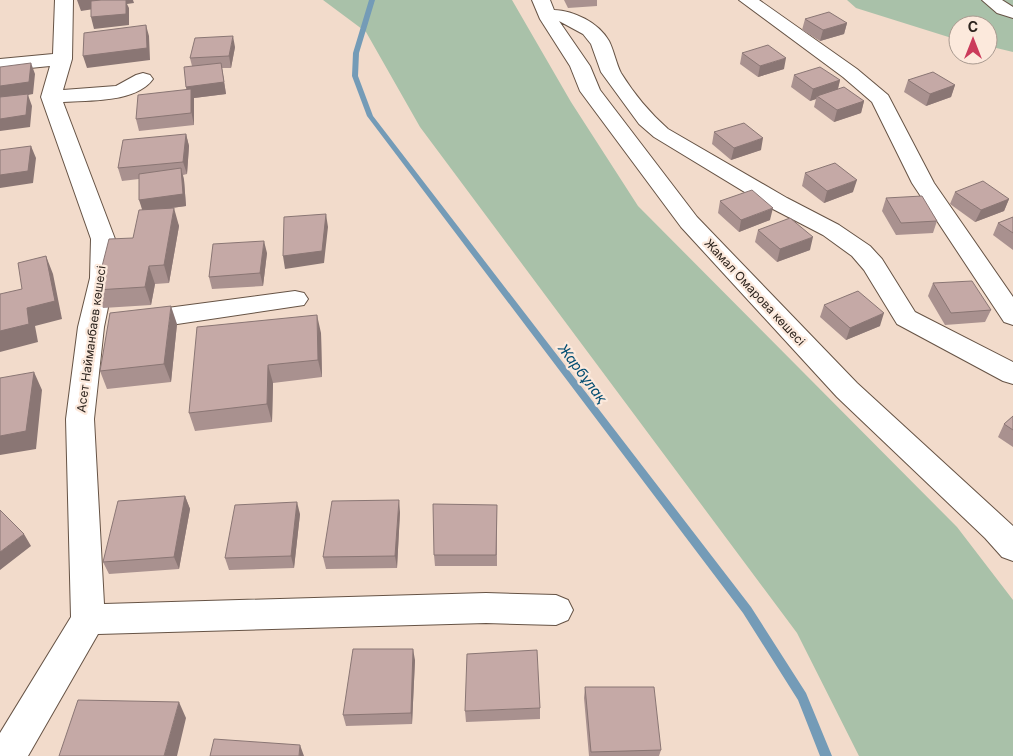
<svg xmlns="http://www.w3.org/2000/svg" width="1013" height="756" viewBox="0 0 1013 756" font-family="Inter,sans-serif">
<rect width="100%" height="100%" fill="#f2dbcb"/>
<path fill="#a9c1a9" d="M323,0H512L571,102L638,206L957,527L1013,600V756H859L797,633L420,127L366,32Z
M847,0H1013V52L988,46V25H958V40L856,8Z"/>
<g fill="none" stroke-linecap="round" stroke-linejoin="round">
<path fill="#749bb7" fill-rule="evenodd" d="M369,0H375L359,53L358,76L373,116L751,607L806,693L832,756H820L798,700L743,613L367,116L352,76L353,53Z"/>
<defs>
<path id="minor" d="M55,0H73L72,59L63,90L116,86L136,75L143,73L150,75L153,79C136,103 89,100 63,102L115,239L114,278L104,327L94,419L104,604L486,593L556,595L568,600L573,610L568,620L556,625L486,623L98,634L28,756H0V733L71,617L66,419L78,327L90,278L91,239L41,97L50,66L0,71V59L53,54Z
M532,0H550L554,10C574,11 598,22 609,41C614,51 616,63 621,73C634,94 650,113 668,129L787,198L839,225L870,246L882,259L915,312L1013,362V384L1003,381L897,324L864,270L852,256L823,235L771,208L654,137L639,124L601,72L591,44L583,34L559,21L590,66L600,90L697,217L857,383L1013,526V561L1002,557L985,538L837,397L681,227L580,91L570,66L540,19Z
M739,0H759L857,69L888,95L934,183L1013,297V325L1004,322L912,183L872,102L843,77Z
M982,0H1002L1013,7V18L997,13Z
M295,291L304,293L308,299L304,305L137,330L128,327L124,321L128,315L137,312Z"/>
</defs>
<use href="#minor" stroke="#665345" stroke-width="2"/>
<use href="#minor" fill="#fff" fill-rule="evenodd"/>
</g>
<path fill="#a9918f" d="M564,0H597V6L568,8Z
M805,19L847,23L844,34L820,41L802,30Z
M235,47L231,68H222L226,94L194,98V125L139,131L136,119L187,90L186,87L192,66L190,58Z
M742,53L784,69L758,77L740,64Z
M794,75L840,80L838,89L864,101L861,113L834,122L814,107L816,99L810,101L791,87Z
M908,80L955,85L951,97L926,106L904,92Z
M714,132L761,150L731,160L712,144Z
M186,134L189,146L187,174L183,175L184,180L186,206L171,208L179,226L169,283L155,284L151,305L103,308L96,290L133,238L142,210L139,179L122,181L118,168Z
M805,173L853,192L824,203L802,186Z
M955,192L1009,199L1004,211L975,222L950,204Z
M886,198L937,221L933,233L896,235L882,211Z
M720,201L770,220L739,232L718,213Z
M1013,217V250L993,235L998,223Z
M758,230L810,250L777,262L755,242Z
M267,253L263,286L212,289L209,277Z
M933,283L991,310L985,322L945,325L928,296Z
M824,305L880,326L846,340L820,317Z
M177,324L171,382L107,389L100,371Z
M321,333L322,377L273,383L272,422L195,431L189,413Z
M1013,416V447L998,437L1004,424Z
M185,496L190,509L179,569L109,574L103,562Z
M497,505V566H435L434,555Z
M400,512L397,568L326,569L323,557Z
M300,514L294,568L229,570L225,558Z
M415,660L412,724L346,726L343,715Z
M585,687L661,750L659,756H589L584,698Z
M540,708V719L466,722L465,711Z"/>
<path fill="#8a7674" d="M77,0H133L134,3L127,4L129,8V25L94,29L91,17L126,4L81,11Z
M847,23L844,34L820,41L823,30Z
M146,25L149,36L150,60L87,68L83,56Z
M233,36L235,47L231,68L229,56Z
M786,58L784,69L758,77L760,66Z
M31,63L35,74L33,94L28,95L32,106L30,127L0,131V86Z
M221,63L226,94L194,98V125L186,87Z
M840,80L837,92L817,96L816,99L810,101L813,89Z
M955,85L951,97L926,106L930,94Z
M864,101L861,113L834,122L837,110Z
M186,134L189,146L187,174L183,162Z
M763,138L761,150L731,160L734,148Z
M31,146L36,158L33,183L0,188V175Z
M181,168L184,180L186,206L143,212L139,200Z
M857,180L853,192L824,203L827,191Z
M1009,199L1004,211L975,222L981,210Z
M174,208L179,226L169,283L164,265Z
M773,208L770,220L739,232L741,220Z
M326,214L328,227L324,263L285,269L283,256Z
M813,237L810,250L777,262L780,249Z
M264,241L267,253L263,286L260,273Z
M46,256L53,274L62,319L35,326L38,342L0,352V331L27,308Z
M149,266L155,284L151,305L145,287Z
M171,306L177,324L171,382L164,364Z
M884,313L880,326L846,340L850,328Z
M317,315L321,333L322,377L318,360Z
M268,365L273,383L272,422L267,404Z
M34,372L42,390L36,449L0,455V436Z
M185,496L190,509L179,569L174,557Z
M399,500L400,512L397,568L395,556Z
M297,502L300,514L294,568L291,556Z
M24,534L31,546L0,570V552Z
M413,649L415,660L412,724L411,713Z
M179,702L186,718L177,756H164Z
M300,745L304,756H299Z"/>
<path fill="#c5a9a6" stroke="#8a7674" d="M101,0H126V14L91,17V1Z
M829,12L847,23L823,30L805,19Z
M146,25L147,48L83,56L84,33Z
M233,36L229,56L190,58L195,38Z
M768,45L786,58L760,66L742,53Z
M31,63L29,82L0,86V67Z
M221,63L224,82L186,87L184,67Z
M820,67L840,80L813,89L794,75Z
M933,72L955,85L930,94L908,80Z
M844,87L864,101L837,110L817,96Z
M191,89V113L136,119L138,95Z
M28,94L26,115L0,119V97Z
M744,123L763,138L734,148L714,132Z
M186,134L183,162L118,168L123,140Z
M31,146L28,171L0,175V150Z
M835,163L857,180L827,191L805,173Z
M181,168L183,194L139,200V174Z
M983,181L1009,199L981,210L955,192Z
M752,190L773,208L741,220L720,201Z
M922,196L937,221L901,223L886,198Z
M174,208L164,265L149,266L145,287L96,290L109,239L133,238L139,210Z
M326,214L322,251L283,256L284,217Z
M1013,217V233L998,223Z
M790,218L813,237L780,249L758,230Z
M264,241L260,273L209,277L213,244Z
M46,256L55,301L27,308L29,324L0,331V294L22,289L18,263Z
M972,281L991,310L951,313L933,283Z
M858,291L884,313L850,328L824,305Z
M171,306L164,364L100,371L110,313Z
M317,315L318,360L268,365L267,404L189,413L197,327Z
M34,372L26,431L0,436V378Z
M1013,416V430L1004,424Z
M185,496L174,557L103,562L118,501Z
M399,500L395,556L323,557L332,501Z
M297,502L291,556L225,558L235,505Z
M433,504L497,505L496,555H434Z
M0,510L24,534L0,552Z
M353,649H413L411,713L343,715Z
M537,650L540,708L465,711L467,654Z
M585,687H654L661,750L591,752Z
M78,700L179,702L164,756H59Z
M214,739L300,745L299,756H210Z"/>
<g text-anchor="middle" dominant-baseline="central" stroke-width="4.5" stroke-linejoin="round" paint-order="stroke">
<g font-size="12" fill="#2d241e" stroke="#fce9dc">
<text transform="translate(755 292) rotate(47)">Жамал Омарова көшесі</text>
<text transform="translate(91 339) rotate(-82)">Асет Найманбаев көшесі</text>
</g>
<g font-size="14" font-style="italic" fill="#014c71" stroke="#fce9dc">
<text transform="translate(583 373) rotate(53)">Жарбұлақ</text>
</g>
</g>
<g transform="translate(973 40)"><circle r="24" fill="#fce9dc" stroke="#a99a90"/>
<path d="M0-4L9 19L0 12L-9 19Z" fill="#cb3b5b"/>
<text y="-8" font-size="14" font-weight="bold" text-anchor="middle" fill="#2d241e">С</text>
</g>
</svg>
